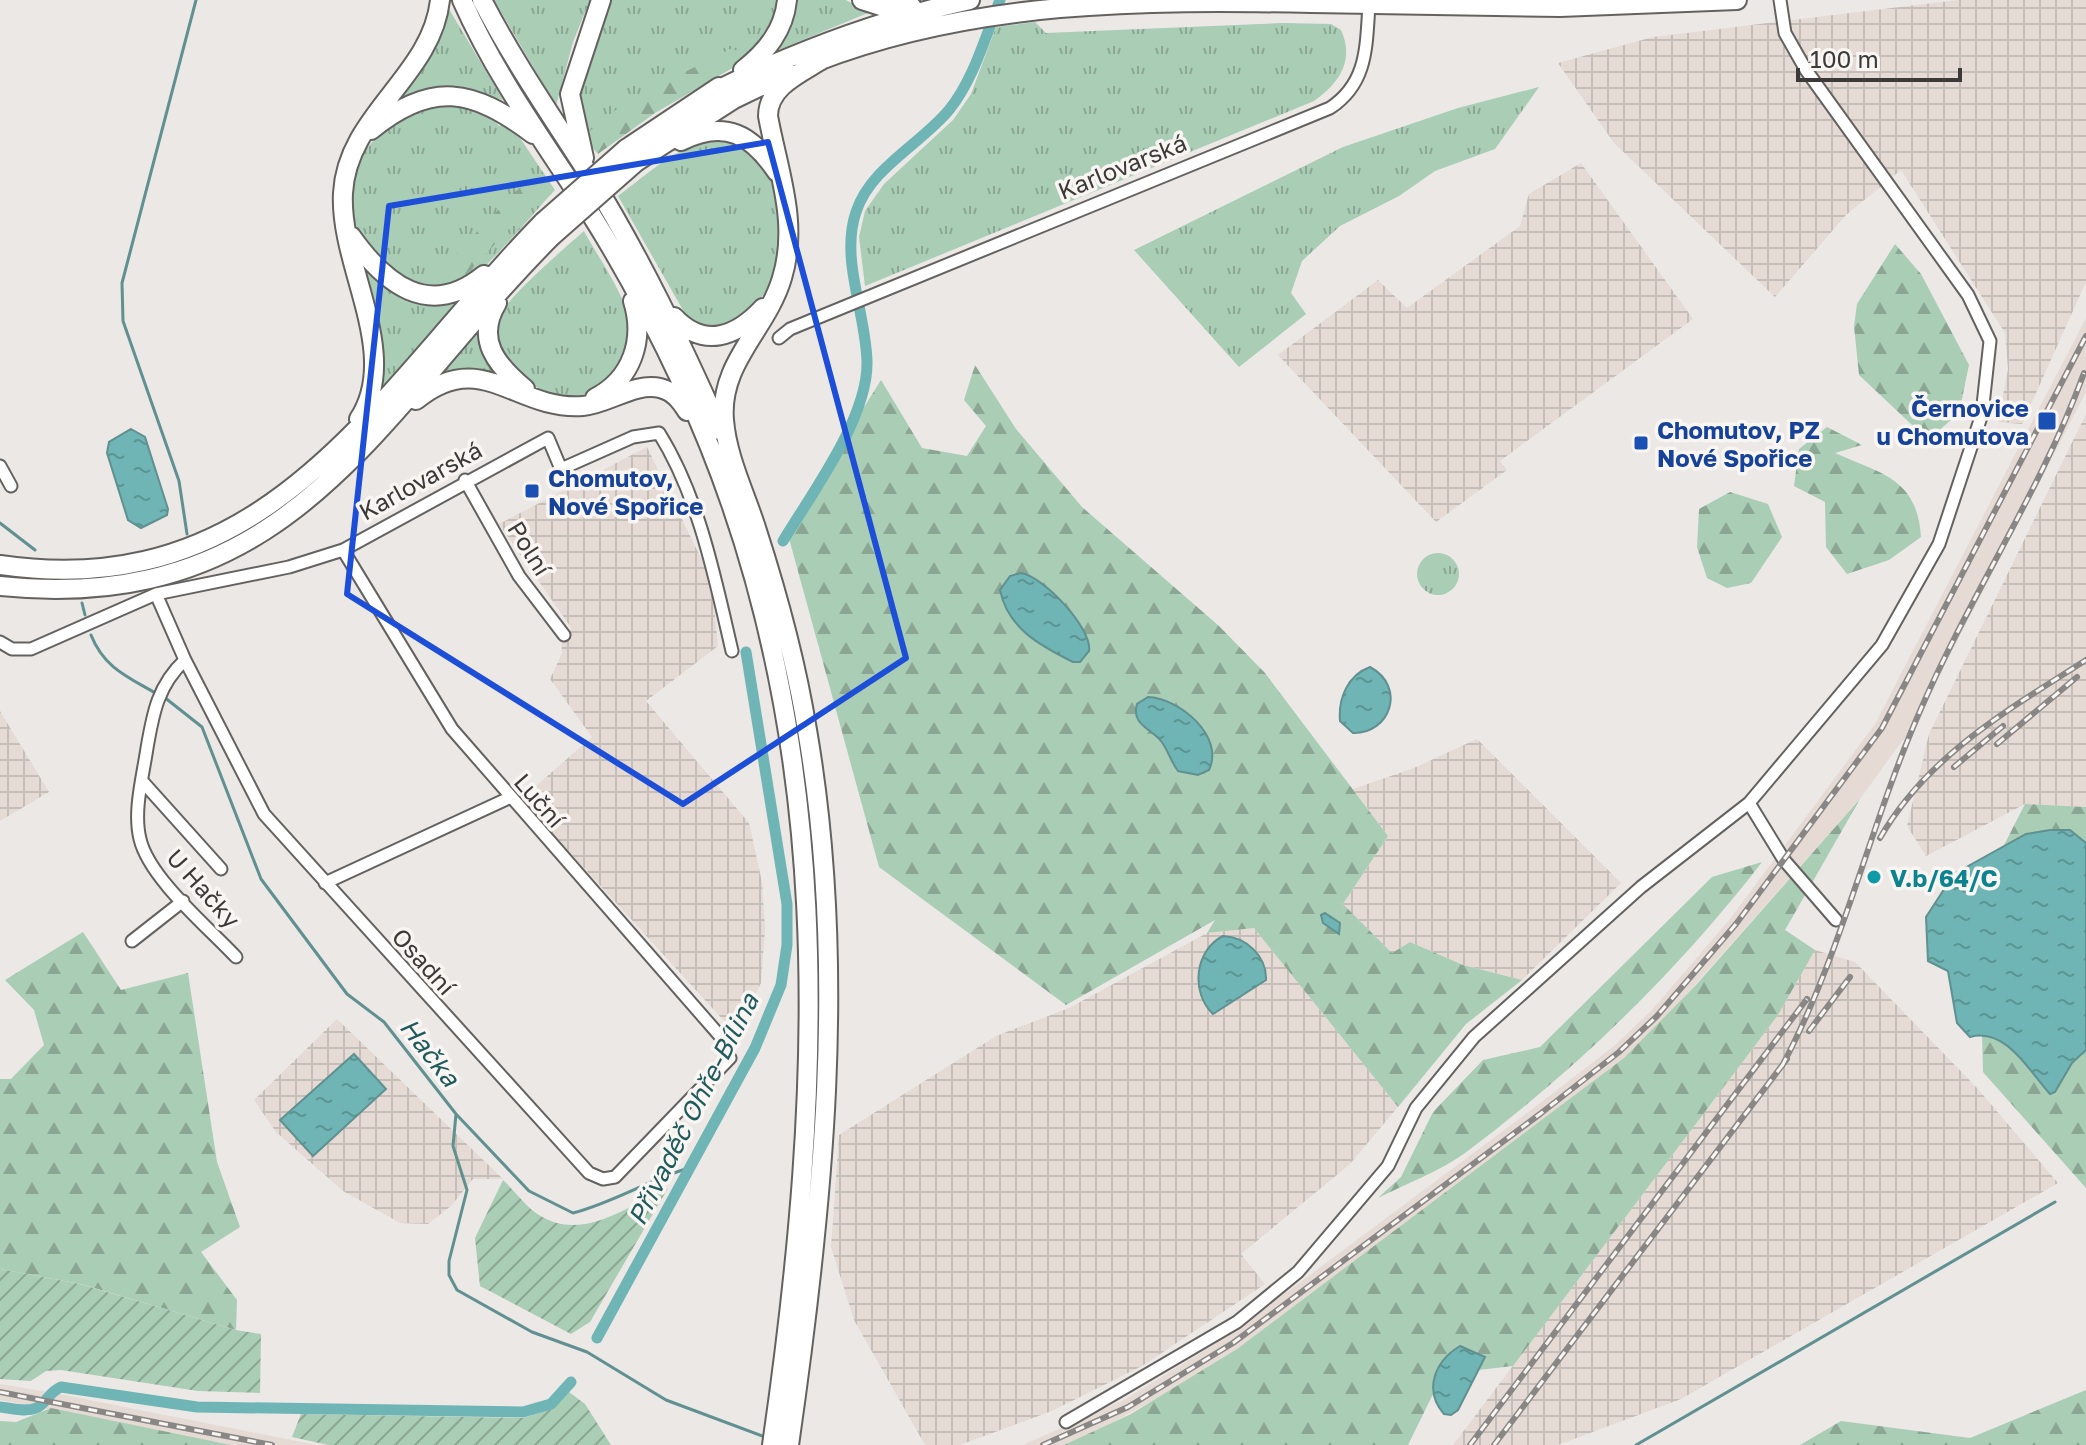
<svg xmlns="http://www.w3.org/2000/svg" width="2086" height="1445" viewBox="0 0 2086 1445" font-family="'Golos Text',sans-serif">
<defs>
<pattern id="industrial-grid" width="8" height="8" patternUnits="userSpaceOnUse" patternTransform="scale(2)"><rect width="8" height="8" fill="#e5dbd4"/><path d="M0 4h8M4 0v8" fill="none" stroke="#c5bdb7"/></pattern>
<pattern id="grass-tufts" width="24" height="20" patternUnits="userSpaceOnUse" patternTransform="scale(2)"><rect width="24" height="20" fill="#a9cdb5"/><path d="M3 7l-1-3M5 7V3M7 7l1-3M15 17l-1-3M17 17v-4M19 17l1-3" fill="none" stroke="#8ba794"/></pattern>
<pattern id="forest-firs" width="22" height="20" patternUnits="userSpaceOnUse" patternTransform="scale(2)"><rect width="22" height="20" fill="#a9cdb5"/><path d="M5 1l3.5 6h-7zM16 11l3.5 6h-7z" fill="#8ba794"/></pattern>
<pattern id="garden-furrows" width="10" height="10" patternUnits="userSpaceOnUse" patternTransform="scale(2)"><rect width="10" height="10" fill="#a9cdb5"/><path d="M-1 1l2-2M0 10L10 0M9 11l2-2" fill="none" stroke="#8ba794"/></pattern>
<pattern id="water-ripples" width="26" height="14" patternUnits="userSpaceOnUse" patternTransform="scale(2)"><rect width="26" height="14" fill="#6fb5b5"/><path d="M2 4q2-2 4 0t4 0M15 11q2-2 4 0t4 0" fill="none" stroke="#5c9494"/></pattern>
</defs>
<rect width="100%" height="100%" fill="#ebe8e6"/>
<path fill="#e5dbd4" d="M2086,318V392L1913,726L1860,799L1662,1022L1625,1058L1545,1120L1237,1349L1169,1392L1094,1432L1064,1445H1023L1124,1400L1228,1336L1535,1107L1614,1046L1651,1011L1730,919L1875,724Z
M0,1384L54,1393L317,1445H231L0,1400Z"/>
<path fill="url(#industrial-grid)" d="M1958,0H2086V282L2022,424L1998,422L2008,369L2005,333L1901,170L1846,215L1775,297L1614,143L1558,63L1653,37Z
M1581,163L1693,319L1500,461L1507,470L1436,522L1278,355L1378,280L1407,308L1520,226L1529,194Z
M2086,414V807L2025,804L1926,856L1907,826L1929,734Z
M647,447L711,579L718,646L646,701L749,823L762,882L765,929L761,983L736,1034L521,799L592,737L550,679L562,653L561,637L572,629L499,524Z
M0,711L49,792L0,821Z
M1477,739L1621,883L1522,980L1463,965L1410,942L1392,953L1343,904L1388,836L1353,789L1414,768Z
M1254,928L1398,1107L1349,1165L1241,1254L1265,1284L1142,1366L1052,1411L960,1445H925L854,1320L831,1247L839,1135L996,1036L1069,1008L1207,933Z
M1815,950L1855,962L1978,1089L2058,1183L1681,1399L1558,1445H1453L1778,1015Z
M337,1019L503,1179H473L451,1206L428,1224L400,1223L343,1191L276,1132L254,1100Z"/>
<path fill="url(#grass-tufts)" d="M494,0H590L573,42L556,106Z
M608,0H781C760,72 700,80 637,106C617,115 599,121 584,138L577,95Z
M794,0H846L868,13L771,53Z
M449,9L503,100C464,88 435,86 397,100C420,70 440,46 449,9Z
M1035,22L1046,33L1282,23L1331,24L1341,30C1355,60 1339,84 1314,101L865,286L859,237L865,211L884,184L953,120L971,94L996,27Z
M1539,87L1495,149L1435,171L1399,196L1340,226L1302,261L1291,293L1306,314L1239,367L1134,250L1343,147L1458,108Z
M463,104L488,112L499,126L504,124L516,132L555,190C538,208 484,273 466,281C419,303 366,264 354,218C335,149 404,104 463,104Z
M717,138L742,144L774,180L781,212L779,262L770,287L744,317L710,330L688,319L618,196C650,172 677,146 717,138Z
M584,231C598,257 618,284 627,312C632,326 628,340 624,354C621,366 613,375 603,383C594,390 583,397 570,397C537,399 482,354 498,318C506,298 566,247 584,231Z
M362,268C391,296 416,307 456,304L380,394C389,351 373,310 362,268Z
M479,327L481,350L503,379L438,378Z
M1417 574a21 21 0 1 1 42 0a21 21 0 1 1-42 0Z"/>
<path fill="url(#forest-firs)" d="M730,49L740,51L741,63L655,113L598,154L584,138C615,100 687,73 730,49Z
M536,185L537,199L465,276L448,277L447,270L454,256L517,190Z
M1895,244L1921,274L1969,365L1959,413L1928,440L1859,375L1854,326L1857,304Z
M975,365L1016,429L1082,507L1219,626L1265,673L1388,836L1343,904L1392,953L1410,942L1463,965L1522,980L1466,1024L1398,1107L1254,928L1207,933L1215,920L1066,1005L879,867L787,531L881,380L922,448L967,456L986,426L964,400Z
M1827,427L1862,445L1835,453C1882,474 1917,478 1921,537L1889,560L1847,574L1826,547L1825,502L1794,486L1799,449Z
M1730,492L1768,504L1782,537L1751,583L1727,588L1707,578L1697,547L1699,509Z
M1860,799L1785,930L1815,950L1778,1015L1513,1366L1435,1375L1433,1394L1408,1445H1064L1131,1414L1237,1349L1624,1058L1696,985Z
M2025,804L2086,807V843L2070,830C2041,831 2024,835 2001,851Z
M1762,862C1678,971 1576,1070 1465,1153C1440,1171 1406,1184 1378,1198L1401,1177L1433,1112L1483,1060L1540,1047L1712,877Z
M83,932L121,990L188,973L217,1162L240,1227L201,1252L237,1300L236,1330L81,1284L0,1269V1079H11L44,1045L34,1010L5,980Z
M1982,1033L2007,1043L2050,1094C2065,1081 2070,1060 2086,1050V1188L1983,1072Z
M2086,1390V1445H1800L1841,1421L1970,1438Z
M51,1408L231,1445H0V1421L16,1422Z"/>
<path fill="url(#garden-furrows)" d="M503,1180C514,1190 526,1207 539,1215C583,1243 629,1205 668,1188L590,1322L571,1334L480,1286L475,1238Z
M0,1269L80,1284L236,1330L261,1334L260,1393L198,1391L61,1370L46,1371L31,1381L0,1379Z
M569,1392L585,1404L611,1445H328L292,1437L301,1414L523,1418L552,1409Z"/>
<path fill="url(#water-ripples)" stroke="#609090" stroke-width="2" d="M131,429L145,437L168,509L167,515L141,528L128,520L107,453L109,442Z
M1021,573C1043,576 1093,629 1089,651L1080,662H1073C1041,646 1008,629 1000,590L1010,576Z
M1370,667C1407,687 1390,734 1353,733L1340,721C1338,698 1348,675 1370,667Z
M1148,697C1179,698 1225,736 1209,770L1198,775L1178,771C1171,762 1168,750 1161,741C1150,728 1131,724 1137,704Z
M2050,830H2070L2086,843V1050L2072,1063L2055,1092L2050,1094C2029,1071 2006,1027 1970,1037L1957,1023L1948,971L1928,961L1926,917L1954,874L2026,834Z
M1325,913L1340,923L1339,934L1323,923L1321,915Z
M1223,936C1246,937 1267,956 1266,980L1213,1014C1190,992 1195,950 1223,936Z
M354,1054L386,1089L313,1156L280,1120Z
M1460,1346L1485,1357L1458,1410L1451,1415L1444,1414C1423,1390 1435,1361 1460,1346Z"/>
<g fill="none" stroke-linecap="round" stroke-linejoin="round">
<path stroke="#609090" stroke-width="3" d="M0,523L35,550
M187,534L179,481L123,321L122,283L196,0
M82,603L85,615
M91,635C104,668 128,677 157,694
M164,697L202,727L261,879L347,994L384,1022L456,1114L453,1146L467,1190L449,1261V1275L457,1290L532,1332L587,1352L666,1400L765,1437
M456,1114L529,1191L573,1213C615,1202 648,1180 689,1168
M1636,1445L2055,1202"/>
<path stroke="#6fb5b5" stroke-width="11" d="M783,541C812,493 868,418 867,362C866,313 840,259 856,212C870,168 921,144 949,110C974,79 985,37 1000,0
M597,1338L755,1048L781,985L787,945V904L746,652
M0,1407C12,1408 31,1414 41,1405C49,1398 50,1392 61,1387L197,1407L523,1412L551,1404L571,1382"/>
<defs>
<path id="minor" d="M779,338L790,329L1330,108C1368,83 1366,46 1369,5
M0,466L11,486
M465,480L519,576L564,635
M156,594L185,660L264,814L589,1173L603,1179L615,1177L730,1058L720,1036L452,729L343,550
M0,642L12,649H31L156,594L289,567L343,550L548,438L561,469L633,437L659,433C699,497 715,578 732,651
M185,660C158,685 153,713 147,748C143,776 133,811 140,839C149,878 208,927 236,957
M142,781L221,869
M1749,803L1784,860L1836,920
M325,883L509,798
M132,941L183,901
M1066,1422L1237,1322L1298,1272L1388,1166L1416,1108L1474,1037L1641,887L1749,803L1882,645L1939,544L1982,414L1990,341L1968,295L1806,70L1785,33L1780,0"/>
<path id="primary" d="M1312,3L1560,7L1737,0"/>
<path id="trunk" d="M462,0C496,77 547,146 592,216C626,270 656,327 683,385C841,724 824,1084 772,1445
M482,0C514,62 553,118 590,176C641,258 681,343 720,430
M862,0L887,8L912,7
M815,62C974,0 1143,0 1312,3
M743,70C767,51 784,30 787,0
M709,94C794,52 878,20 970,0
M371,130C432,80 473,89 533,134
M681,141C726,119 752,135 777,172
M626,149L719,87
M584,158L570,94L601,0
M636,162L734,99L788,73
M351,236C385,284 429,320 484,275
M497,303C475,339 496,365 525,389
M674,317C704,349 736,337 763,308
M595,398C632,379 645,340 633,301
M416,400C482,346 515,411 583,406C608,404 635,382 660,388C673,391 680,400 687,411
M359,419C402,353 339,266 343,193C347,115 432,76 440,0
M0,565C273,605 380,388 543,222
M0,586C294,616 376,412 552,236
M789,1445C823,1209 848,967 807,730C796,662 778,596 757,531C746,495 727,458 724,420C719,363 767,329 782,278C799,222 778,171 768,116C768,86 801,73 823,59"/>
</defs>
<use href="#minor" stroke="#646260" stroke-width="15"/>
<use href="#primary" stroke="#646260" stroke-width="22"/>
<use href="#trunk" stroke="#646260" stroke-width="22"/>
<use href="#minor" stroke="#fff" stroke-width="11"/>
<use href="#primary" stroke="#fff" stroke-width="18"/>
<use href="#trunk" stroke="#fff" stroke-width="18"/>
<defs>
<path id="rail" d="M1997,744L2077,677
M1954,767L2003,726
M1880,838C1928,755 2008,710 2086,660
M1809,1031L1850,977
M1782,1066C1842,954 1869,827 1920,711C1970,595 2041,491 2084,373
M0,1392L272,1445
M1043,1445L1128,1407L1233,1343L1540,1114L1619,1052L1657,1016L1736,924L1882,728L2086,336
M1470,1445L1807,999
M1494,1445L1787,1059"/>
</defs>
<use href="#rail" stroke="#898785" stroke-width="6"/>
<use href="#rail" stroke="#f8f5f3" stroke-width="3" stroke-dasharray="9" stroke-linecap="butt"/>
<defs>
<path id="trunk-bridge" d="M543,222L626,149
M552,236L636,162"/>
</defs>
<use href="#trunk-bridge" stroke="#646260" stroke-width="22" stroke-linecap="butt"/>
<use href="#trunk-bridge" stroke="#fff" stroke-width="18"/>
</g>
<path fill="none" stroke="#1d4ed8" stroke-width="6" stroke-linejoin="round" d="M768,142L906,658L683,804L347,594L389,206Z"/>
<g fill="#1a4fb4" stroke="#f8f5f3" stroke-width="3">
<rect x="2037" y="411" width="20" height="20" rx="4"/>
<rect x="1633" y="435" width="16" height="16" rx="4"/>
<rect x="524" y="483" width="16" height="16" rx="4"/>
</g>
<circle fill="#0f9aa8" stroke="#f8f5f3" stroke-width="3" cx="1874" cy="877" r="8"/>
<g text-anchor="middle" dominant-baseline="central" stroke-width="7" stroke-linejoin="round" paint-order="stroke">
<g font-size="24" fill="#3c3a39" stroke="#f8f5f3">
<text transform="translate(1122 166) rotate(-22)">Karlovarská</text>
<text transform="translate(420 480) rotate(-29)">Karlovarská</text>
<text transform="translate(530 548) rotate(58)">Polní</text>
<text transform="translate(540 800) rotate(49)">Luční</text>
<text transform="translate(204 888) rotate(48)">U Hačky</text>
<text transform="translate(424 961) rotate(48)">Osadní</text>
</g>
<g font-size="24" font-weight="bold" fill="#164399" stroke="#f8f5f3" text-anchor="start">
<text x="2029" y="407" text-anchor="end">Černovice<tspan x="2029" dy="28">u Chomutova</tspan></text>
<text x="1657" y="429">Chomutov, PZ<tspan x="1657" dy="28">Nové Spořice</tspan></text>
<text x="548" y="477">Chomutov,<tspan x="548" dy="28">Nové Spořice</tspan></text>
</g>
<g font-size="24" font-weight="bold" fill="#0d838f" stroke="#f8f5f3" text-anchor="start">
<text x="1890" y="877">V.b/64/C</text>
</g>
<g font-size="26" font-style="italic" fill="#1f5b5c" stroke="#f8f5f3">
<text transform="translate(430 1052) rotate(52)">Hačka</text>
<text transform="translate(693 1109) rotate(-63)">Přivaděč Ohře-Bílina</text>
</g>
</g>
<path d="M1798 68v12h162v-12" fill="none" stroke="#3c3a39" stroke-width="4"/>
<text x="1810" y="68" font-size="24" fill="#3c3a39" stroke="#f8f5f3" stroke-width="6" paint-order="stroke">100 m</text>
</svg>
